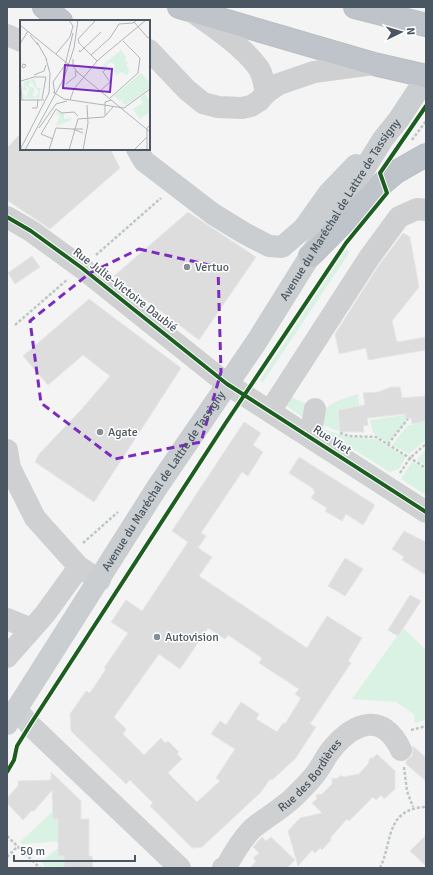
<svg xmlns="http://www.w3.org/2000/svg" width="433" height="875" viewBox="0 0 433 875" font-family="Signika,sans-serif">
<rect width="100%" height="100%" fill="#f4f4f4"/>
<path fill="#d9f2e3" d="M346,249L350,252L263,382L260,380Z
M358,394L359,406L337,410L340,432L323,425L324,409L337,401Z
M289,396L309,405L307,420L285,405Z
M405,415L406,422L389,441L387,442L373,433L370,420Z
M426,421V440L409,454L392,445L407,426Z
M319,428L348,437L376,439L406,457L399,469L390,472Z
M426,448V466L417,460Z
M412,462L426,469V495L401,479Z
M403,628L426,650V720L415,723L414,714L396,702L352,699Z
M53,811V819H59L61,841L23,844L20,842Z
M58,848V856H64V868H46L41,862Z"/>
<path fill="#ddddde" stroke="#e5e6e7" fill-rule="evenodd" d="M21,133V149H110L120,168L50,229L7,200V148Z
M188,212L256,257L199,340L114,276Z
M403,233L410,237L419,287L392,321L397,342L426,337V350L368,360L366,348L339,354L335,334L379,265Z
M32,256L40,267L15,284L8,273Z
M89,299L181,368L94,502L35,462L39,454L81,410L110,376L83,355L48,385L23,356Z
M391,387H400L402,398L426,396V421L412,424L411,418L406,419L405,414L367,418L368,425L363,426L364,432H340L338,410L365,405L363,393L378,392Z
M244,422L261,433L253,445L263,452L248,476L242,472L201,533L206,536L198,548L212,557L199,576L307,648L327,616L362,638L348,661L351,663L310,724L316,727L295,759L272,780L270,779L261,792L202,847L192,848L150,806L153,803L130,780L126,784L71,731L70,714L86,691L90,693L106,669L104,668L128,633L111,622L126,600L142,611L188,542L172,531ZM208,628L225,639L228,635L262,658L259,663L299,689L295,694L301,698L285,724L283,723L277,732L256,719L259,714L241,702L226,725L220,721L211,734L235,749L216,778L220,781L197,802L168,773L182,759L177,754L179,752L168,741L165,743L161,738L144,755L123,734L126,729L114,717L159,654L180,669Z
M299,457L375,505L363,525L346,514L342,521L325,511L327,508L311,498L315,492L313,490L314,489L289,473Z
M404,531L426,542V575L402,560L404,557L392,549Z
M345,558L363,569L345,596L328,586Z
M410,595L421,601L398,636L388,630Z
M413,746L426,758V781L406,764V761L412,756Z
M377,754L395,771V789L384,799L381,795L376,800L373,797L349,821L347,819L330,838L331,840L322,850L320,848L315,853L312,850L298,866L288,831L300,818L322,813L312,803L317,799L316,795L322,794L332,784V778L336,779L341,775L343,777L359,774L368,764L370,758H373Z
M51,772L81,801V819H89V856H92L93,868H64V856H58V819H53L52,790L34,811H31L23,820L7,803V798L18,786V781L51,780Z
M426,835V866L410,851Z
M262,837L266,841L271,837L295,860L287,868H250L256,861L253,858L259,853L253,847Z"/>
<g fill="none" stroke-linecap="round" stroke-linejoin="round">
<defs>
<path id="highway" d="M44,7L61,21
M179,7L374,64L426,76
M355,7L426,25
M310,256L384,182L396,172L426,155"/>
</defs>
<use href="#highway" stroke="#b9bec3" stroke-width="24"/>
<path stroke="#bcc7c4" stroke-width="2.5" stroke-dasharray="3 2" stroke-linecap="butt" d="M412,140L426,121
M96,255L161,198
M15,325L68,279
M340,433L349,436L376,437L426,468
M388,444L408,419
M400,473L410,458L426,444
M83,543L118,512
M411,730L426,726
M404,767L407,791L413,807
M7,836L40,868
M7,857L18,846
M380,868C393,841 385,809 426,807"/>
<g stroke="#ced0d2" stroke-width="22">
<path d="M194,13C214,27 243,47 257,66C263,73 264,84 266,93"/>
<path d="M7,35L21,41"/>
<path d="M149,50L187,90L203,103L218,107L242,108L251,106L259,101L266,93L279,84L314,72L374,64"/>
<path d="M7,217L31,231L82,268L227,384L426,512"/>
<path d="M270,411L369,258L399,217L417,209L426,210"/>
<path d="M310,437L315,409"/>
<path d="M7,450L10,468L35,518L79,567L100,580"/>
<path d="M7,619L31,629"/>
<path d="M7,657L45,614L79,567"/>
<path d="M16,709L30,725L180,868"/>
<path id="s1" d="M223,868L226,867C233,854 241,840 252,829C266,817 282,809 295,796C301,790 307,784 312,778C320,770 324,759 331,750C354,722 383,711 401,750"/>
</g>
<g stroke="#caced1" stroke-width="22">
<path d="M137,149L144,161L213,214L244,233L269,246L282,247L304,228L329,193L356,165"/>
<path id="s2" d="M7,724L158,486L257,341L383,139L399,119L426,78"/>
</g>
<use href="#highway" stroke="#bec4c9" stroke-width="22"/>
<defs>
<path id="cycleway" d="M7,217L31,231L82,268L227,384L426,512
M7,772L14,760L17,746L30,725L225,424L346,243L387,193L380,173L426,106"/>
</defs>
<use href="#cycleway" stroke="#fff" stroke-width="6"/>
<use href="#cycleway" stroke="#1b5e20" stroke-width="4"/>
</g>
<path fill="none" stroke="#7b2cbf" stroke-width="3" stroke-dasharray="8 5" stroke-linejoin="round" d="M139,249L218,267L221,372L201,442L115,459L41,403L30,321L90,273Z"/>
<g fill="#868d94" stroke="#fff" stroke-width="1.5">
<circle cx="187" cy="267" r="4"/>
<circle cx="100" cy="432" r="4"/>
<circle cx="157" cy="637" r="4"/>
</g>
<g text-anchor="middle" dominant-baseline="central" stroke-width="3" stroke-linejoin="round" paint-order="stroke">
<g font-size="12" fill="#4a5661" stroke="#fff">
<text stroke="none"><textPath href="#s2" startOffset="613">Avenue du Maréchal de Lattre de Tassigny</textPath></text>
<text transform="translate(125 290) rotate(38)">Rue Julie-Victoire Daubié</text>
<text transform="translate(332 440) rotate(33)">Rue Viet</text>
<text stroke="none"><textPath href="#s2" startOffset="289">Avenue du Maréchal de Lattre de Tassigny</textPath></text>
<text stroke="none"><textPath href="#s1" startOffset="129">Rue des Bordières</textPath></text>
</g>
<g font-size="12" fill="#4a5661" stroke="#fff" text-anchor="start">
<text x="195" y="267">Vertuo</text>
<text x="108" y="432">Agate</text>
<text x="165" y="637">Autovision</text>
</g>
</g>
<g transform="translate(20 20)">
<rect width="130" height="130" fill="#f4f4f4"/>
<path d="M101,30L106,37L105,41L108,42L106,45L109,49L108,55L100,52L97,56L93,49L95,45L90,42L82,52L78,49ZM121,53L130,63V68L106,85L102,82L104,78L100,81L94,76ZM15,58L17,68H21L19,78H3V73L6,78L9,68L5,65L7,70L3,71L4,62L9,60L11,63L8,65L15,69L12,76L16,77L19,72L10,60ZM125,74L130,82V92L120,99L113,89L123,83L120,78ZM37,91L44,93V99L52,98L50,101L36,106L40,96L36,94Z" fill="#d9f2e3"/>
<path fill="none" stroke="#b0b5b9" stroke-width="1" d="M76,0L58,19L59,23L77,41M114,2L128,18L130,17M0,5L48,44M10,15L18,25M17,22L27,40M0,24L8,11M59,30L60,32L81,12M36,34L50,17L53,6L49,0M71,35L90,18L99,4L113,3L117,0M53,39V46L58,53M3,44L6,45L4,48L2,47ZM56,51L130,112M14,55L24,51L26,45M0,56L2,80M1,61L14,57H26L22,79M46,64L56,56L55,51M81,70L90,62L83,52L85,50M33,72L44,79L104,88M35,74L33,62L45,45L53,13M90,78L118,53L120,38L103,21M0,80H24M50,80L54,69L78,40L126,0M12,88H17L18,79M104,88L130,69M85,95V82L91,80M19,108L36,84L47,81M63,109H53L63,113M33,119L21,114L36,89L42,93L54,92L58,96M115,129L127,117M0,130L29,73L30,53L26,39M5,130L44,58L54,28L58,0M29,130L36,108L53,109M49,130L58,99L84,97L93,87M63,130L68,103L67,85M127,130V108L130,105"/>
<path fill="#7b2cbf" fill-opacity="0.15" stroke="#7b2cbf" stroke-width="2" d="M45,45L92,49L90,72L43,68Z"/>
<rect width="130" height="130" fill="none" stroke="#4a5661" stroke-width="2"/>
</g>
<rect width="433" height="875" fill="none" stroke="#4a5661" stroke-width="16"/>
<g transform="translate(401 32) rotate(85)" stroke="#ffffff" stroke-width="3" paint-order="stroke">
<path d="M0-3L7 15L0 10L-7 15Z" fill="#4a5661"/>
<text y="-6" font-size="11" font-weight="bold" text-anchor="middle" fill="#4a5661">N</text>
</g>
<path d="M14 855v6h121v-6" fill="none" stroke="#4a5661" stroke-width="2"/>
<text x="20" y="855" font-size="12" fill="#4a5661" stroke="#ffffff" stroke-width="3" paint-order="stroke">50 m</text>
</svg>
